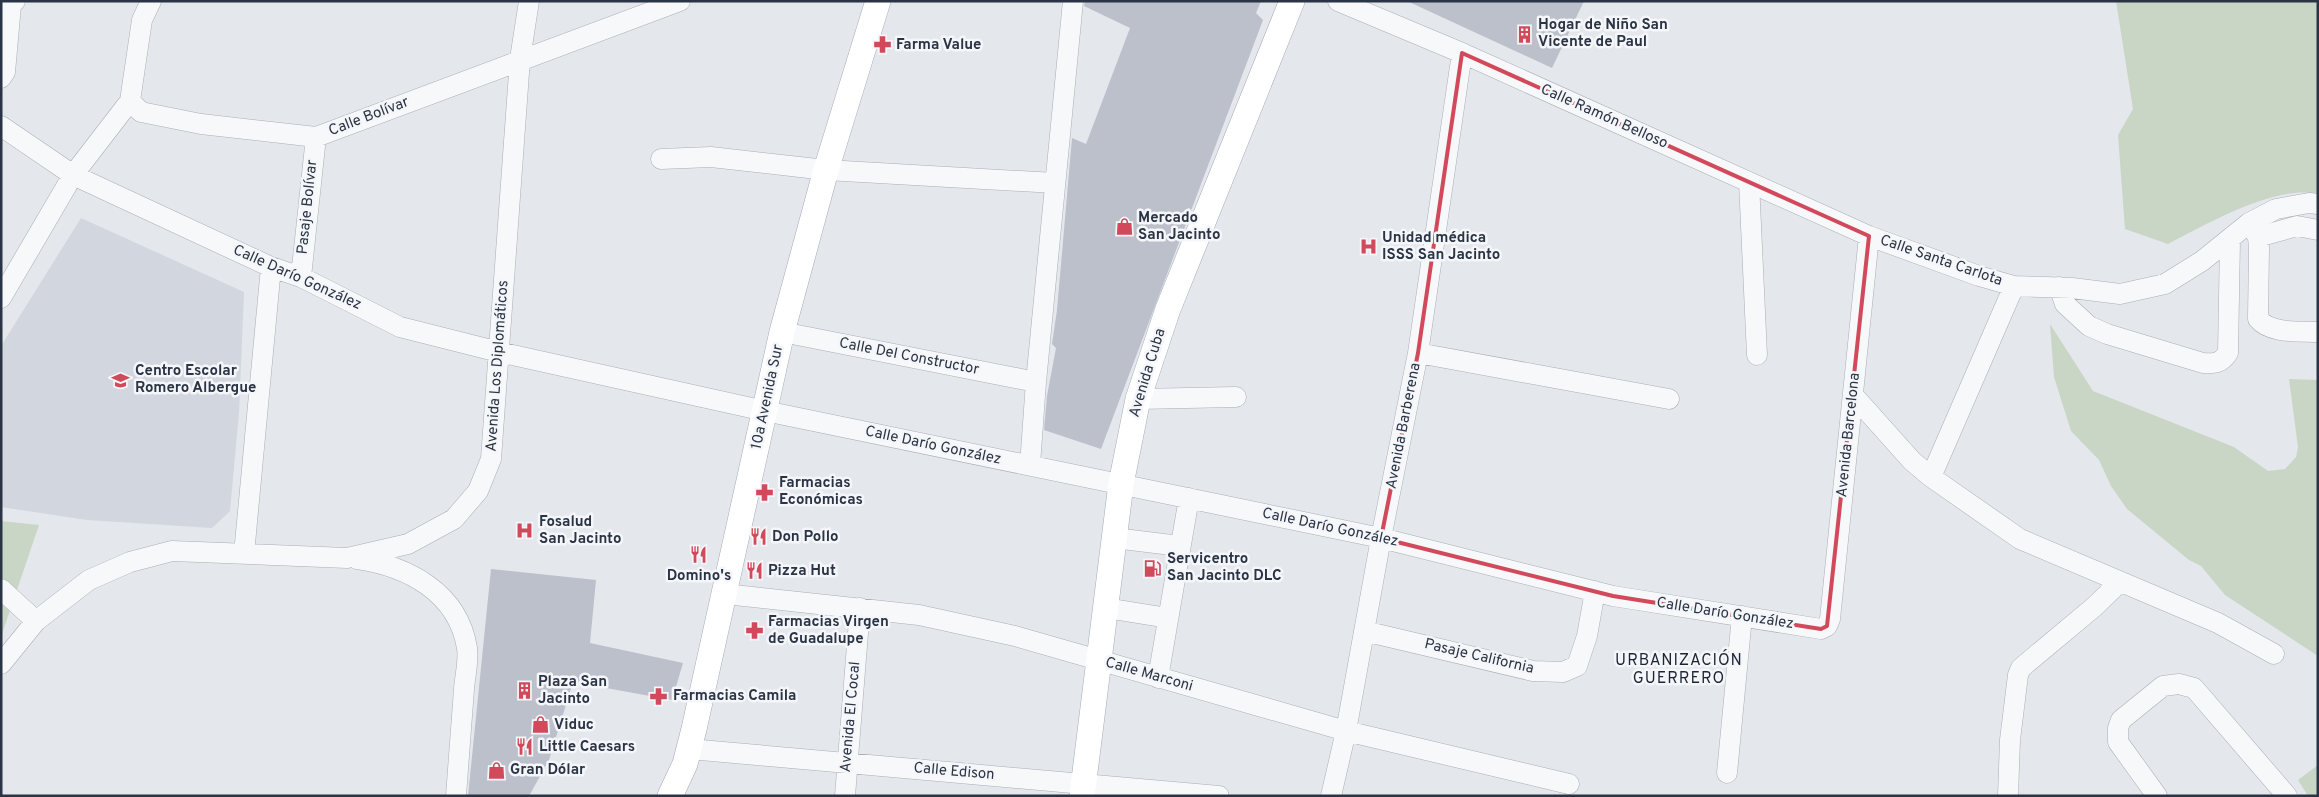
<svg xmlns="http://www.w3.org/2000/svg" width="2319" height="797" viewBox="0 0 2319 797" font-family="Overpass,sans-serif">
<rect width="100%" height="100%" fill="#e4e7ec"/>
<path fill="#d2d6de" d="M81,218L244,292L239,413L230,511L212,528L87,520L1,507V346Z"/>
<path fill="#c9d6c5" d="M2116,1H2318V194C2275,184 2205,225 2168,244L2125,229L2118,135L2133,109Z
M2050,324L2093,391L2234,447L2268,471L2285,469L2296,457L2298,447L2289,379L2318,380V656L2225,595L2201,566L2189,560L2127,509L2111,486L2099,460L2071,431L2054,377Z
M1,521L39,525L1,637Z
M2318,765V796H2308L2298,780Z"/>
<path fill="#bbc0ca" d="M1085,1H1261L1256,13L1263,20L1101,449L1044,430L1047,396L1056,348L1052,344L1057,310L1072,138L1086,144L1130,28L1084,6Z
M1407,1H1584L1552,68Z
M491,569L596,580L590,643L683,663L672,700L573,682L549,760L529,796H468Z"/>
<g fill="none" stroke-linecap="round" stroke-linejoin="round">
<defs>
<path id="minor" d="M151,1L142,20L130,101L141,112L201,124L316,137L680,1
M1338,1L1462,53L1869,236L1979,276L2014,286L2072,288L2120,294L2165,284L2202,261L2249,223L2276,209L2309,203L2318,204
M1,78L5,72L11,5L15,1
M1,126L73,175L271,267L301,277L400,327L499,352L765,411L1381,538L1613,596L1821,629L1827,626L1830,619L1869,236
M661,159L711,157L826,170L1055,183
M1749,182L1757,355
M2249,223L2258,237L2259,248L2258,319C2271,334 2299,331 2318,332
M2258,237L2297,226L2318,230
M301,277L316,137
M2059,287L2065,304L2089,326L2107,334L2203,363C2215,364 2221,363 2228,353L2230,240
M1,298L73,175L130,101
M782,332L1036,382
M1418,353L1669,399
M1853,395L1912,461L1931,477L2020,539L2218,623L2274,654
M1138,399L1236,397
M1030,465L1036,382L1073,1
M1931,477L2014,286
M1114,538L1180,546
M244,554L271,267
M357,559C407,566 458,592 467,648C469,660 465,676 464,689C461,725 459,760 456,796
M1,589L36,621
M725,594L919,615L1015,636L1346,731L1569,784
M1106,608L1168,618
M1364,631L1533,671L1563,672L1577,666L1587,636L1595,591
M1,664L36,621L89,580L130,562L172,551L347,558L408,544L454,519L478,491L491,459L520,59L529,1
M1158,678L1189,498
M689,749L1219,796
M1727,773L1742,616
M845,796L860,608
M1331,796L1346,731L1381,538L1418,353L1462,53
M2008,796L2010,740L2018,675L2021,668L2094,607L2120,582
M2157,796L2118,742V728L2121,720L2163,686L2179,684L2194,688L2287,796"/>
<path id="major" d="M670,796L685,764L694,729L782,332L826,170L878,1
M1082,796L1121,484L1138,399L1168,309L1292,1"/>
</defs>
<use href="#minor" stroke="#a9aeb7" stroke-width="21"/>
<use href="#major" stroke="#a3abb8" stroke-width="26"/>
<use href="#minor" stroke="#f7f8fa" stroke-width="20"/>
<use href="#major" stroke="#fff" stroke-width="25"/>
</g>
<path fill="none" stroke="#d1495b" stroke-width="4" stroke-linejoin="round" d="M1462,53L1869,236L1827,626L1821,629L1613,596L1381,538L1418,353Z"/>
<defs>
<symbol id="building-bare" viewBox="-9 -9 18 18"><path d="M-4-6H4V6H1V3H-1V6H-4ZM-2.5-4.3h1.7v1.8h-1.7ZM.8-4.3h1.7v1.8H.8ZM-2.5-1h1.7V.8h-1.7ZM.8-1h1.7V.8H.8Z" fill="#d1495b" stroke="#f4f6f9" stroke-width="2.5" paint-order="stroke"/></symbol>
<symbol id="pharmacy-bare" viewBox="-9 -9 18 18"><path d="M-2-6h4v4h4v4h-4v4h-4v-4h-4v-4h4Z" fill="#d1495b" stroke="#f4f6f9" stroke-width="2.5" paint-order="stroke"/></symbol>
<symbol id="shop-bare" viewBox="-9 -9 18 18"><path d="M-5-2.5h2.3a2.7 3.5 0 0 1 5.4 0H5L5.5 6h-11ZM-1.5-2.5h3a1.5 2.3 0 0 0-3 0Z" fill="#d1495b" stroke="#f4f6f9" stroke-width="2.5" paint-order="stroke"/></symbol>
<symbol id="hospital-bare" viewBox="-9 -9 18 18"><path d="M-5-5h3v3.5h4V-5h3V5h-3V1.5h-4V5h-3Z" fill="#d1495b" stroke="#f4f6f9" stroke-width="2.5" paint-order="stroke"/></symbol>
<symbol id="school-bare" viewBox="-9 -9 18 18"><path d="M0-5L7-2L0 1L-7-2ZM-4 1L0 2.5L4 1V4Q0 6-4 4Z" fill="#d1495b" stroke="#f4f6f9" stroke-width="2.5" paint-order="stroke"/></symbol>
<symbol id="restaurant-bare" viewBox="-9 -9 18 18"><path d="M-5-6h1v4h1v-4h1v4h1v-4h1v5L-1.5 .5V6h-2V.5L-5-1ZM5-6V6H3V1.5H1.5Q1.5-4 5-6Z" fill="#d1495b" stroke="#f4f6f9" stroke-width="2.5" paint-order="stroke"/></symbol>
<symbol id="fuel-bare" viewBox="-9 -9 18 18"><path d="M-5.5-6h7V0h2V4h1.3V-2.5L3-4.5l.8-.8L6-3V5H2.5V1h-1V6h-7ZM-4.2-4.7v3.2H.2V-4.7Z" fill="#d1495b" stroke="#f4f6f9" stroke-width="2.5" paint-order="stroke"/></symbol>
</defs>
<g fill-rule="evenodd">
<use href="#building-bare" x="1512" y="22" width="25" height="25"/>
<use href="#pharmacy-bare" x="870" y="32" width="25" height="25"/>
<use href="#shop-bare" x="1112" y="214" width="25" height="25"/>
<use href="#hospital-bare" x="1356" y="234" width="25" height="25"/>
<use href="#school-bare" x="108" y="368" width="25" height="25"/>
<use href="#pharmacy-bare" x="752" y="480" width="25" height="25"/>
<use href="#hospital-bare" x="512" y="518" width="25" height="25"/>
<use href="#restaurant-bare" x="746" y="524" width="25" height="25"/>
<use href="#restaurant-bare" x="686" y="542" width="25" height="25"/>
<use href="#fuel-bare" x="1140" y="556" width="25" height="25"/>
<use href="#restaurant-bare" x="742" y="558" width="25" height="25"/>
<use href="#pharmacy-bare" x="742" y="618" width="25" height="25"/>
<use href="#building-bare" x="512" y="678" width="25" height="25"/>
<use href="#pharmacy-bare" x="646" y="684" width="25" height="25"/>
<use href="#shop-bare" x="528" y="712" width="25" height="25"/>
<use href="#restaurant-bare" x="512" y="734" width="25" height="25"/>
<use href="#shop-bare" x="484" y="758" width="25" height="25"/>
</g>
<g text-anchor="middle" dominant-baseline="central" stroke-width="5" stroke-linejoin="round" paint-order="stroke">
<g font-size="15" font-weight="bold" fill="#2b3445" stroke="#f4f6f9" text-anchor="start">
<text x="1538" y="25">Hogar de Niño San<tspan x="1538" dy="17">Vicente de Paul</tspan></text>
<text x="896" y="45">Farma Value</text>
<text x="1138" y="218">Mercado<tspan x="1138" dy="17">San Jacinto</tspan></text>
<text x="1382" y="238">Unidad médica<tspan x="1382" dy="17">ISSS San Jacinto</tspan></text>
<text x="135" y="371">Centro Escolar<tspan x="135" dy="17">Romero Albergue</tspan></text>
<text x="779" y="483">Farmacias<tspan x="779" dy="17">Económicas</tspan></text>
<text x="539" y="522">Fosalud<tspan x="539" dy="17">San Jacinto</tspan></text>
<text x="772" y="537">Don Pollo</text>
<text x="1167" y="559">Servicentro<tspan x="1167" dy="17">San Jacinto DLC</tspan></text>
<text x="768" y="571">Pizza Hut</text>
<text x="699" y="576" text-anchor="middle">Domino's</text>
<text x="768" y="622">Farmacias Virgen<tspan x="768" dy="17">de Guadalupe</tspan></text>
<text x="538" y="682">Plaza San<tspan x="538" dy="17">Jacinto</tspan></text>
<text x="673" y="696">Farmacias Camila</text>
<text x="554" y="725">Viduc</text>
<text x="539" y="747">Little Caesars</text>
<text x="510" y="770">Gran Dólar</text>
</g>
<g font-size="15" fill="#2b3445" stroke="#f4f6f9">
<text transform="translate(369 117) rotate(-21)">Calle Bolívar</text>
<text transform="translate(1604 117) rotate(24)">Calle Ramón Belloso</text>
<text transform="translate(308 207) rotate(-84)">Pasaje Bolívar</text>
<text transform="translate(1941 261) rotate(19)">Calle Santa Carlota</text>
<text transform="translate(297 278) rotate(24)">Calle Darío González</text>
<text transform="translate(909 357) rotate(11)">Calle Del Constructor</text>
<text transform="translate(498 366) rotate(-86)">Avenida Los Diplomáticos</text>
<text transform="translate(1148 373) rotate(-73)">Avenida Cuba</text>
<text transform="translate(768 397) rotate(-78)">10a Avenida Sur</text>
<text transform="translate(1404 426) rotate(-79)">Avenida Barberena</text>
<text transform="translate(1849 435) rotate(-84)">Avenida Barcelona</text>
<text transform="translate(933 446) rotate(12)">Calle Darío González</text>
<text transform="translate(1330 528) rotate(12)">Calle Darío González</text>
<text transform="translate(1725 614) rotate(9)">Calle Darío González</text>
<text transform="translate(1479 657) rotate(13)">Pasaje California</text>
<text transform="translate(1149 675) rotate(16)">Calle Marconi</text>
<text transform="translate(851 717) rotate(-85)">Avenida El Cocal</text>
<text transform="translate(954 772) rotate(5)">Calle Edison</text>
</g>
<g font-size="16" letter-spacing="1" fill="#1d2536" stroke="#f4f6f9">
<text x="1679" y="661">URBANIZACIÓN<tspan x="1679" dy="18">GUERRERO</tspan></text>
</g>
</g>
<rect width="2319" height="797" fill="none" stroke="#2b3445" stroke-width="5"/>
</svg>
